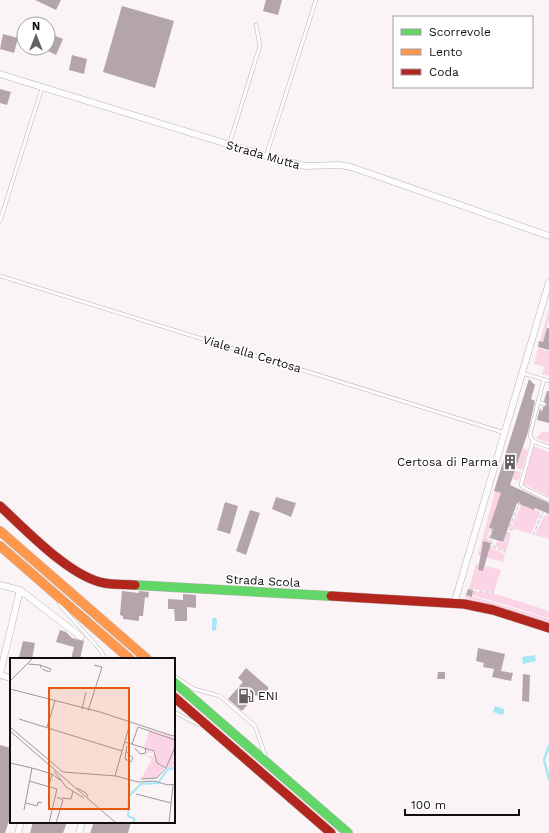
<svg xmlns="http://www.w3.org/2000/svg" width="549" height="833" viewBox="0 0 549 833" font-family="'Work Sans',sans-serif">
<rect width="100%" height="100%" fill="#faf4f7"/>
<path fill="#fbd5e5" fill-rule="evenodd" d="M548,311L549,320L543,342L540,341Z
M538,348L549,351V376L542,374L544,367L534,364Z
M542,432H549V443L536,438Z
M534,446L549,452V497L523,484Z
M523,448L528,450L522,470L516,468Z
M515,470L521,472L519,481L512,479Z
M495,491L504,494L489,529H490L487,537L492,548L505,554L503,562L478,555ZM483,541L489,542L488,554L480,552Z
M522,503L526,505V507L540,511V514L531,534L511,528Z
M547,514L549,515V539L535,535L544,516Z
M506,534L511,535L506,551L495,546L497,541L503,543Z
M476,564L479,565L478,570L483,571L485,566L501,570L494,592L469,589Z
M473,592L493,593L549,611V618L472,595Z
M464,594L549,619V625L467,600Z"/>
<path fill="#a6e7f6" d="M215,617L217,620L216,630L212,631V619Z
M535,655L536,661L523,664L522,657Z
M495,706L504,709V713L502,715L493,712Z"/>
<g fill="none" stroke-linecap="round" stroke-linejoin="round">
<path stroke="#a6e7f6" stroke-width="2.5" d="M549,746L544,760L549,779"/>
</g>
<path fill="#b4a4ac" d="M35,0H61L56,10Z
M266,0H282L278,15L263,11Z
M122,6L174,21L155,88L103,72Z
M48,33L63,39L56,55L48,51Z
M3,34L18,38L14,53L0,49Z
M72,55L87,59L84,74L69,70Z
M0,89L11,92L7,105L0,103Z
M547,328H549V350L538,347L539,341L543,342Z
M529,379L535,385L531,399L535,401L528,432L510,485L549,503V514L535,508L534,510L517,503L503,542L490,538L493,529L489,528L501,493L494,491Z
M547,391H549V423L537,420L540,408L542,412L543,407L547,405L544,401Z
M276,497L296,503L291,517L272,509Z
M225,502L238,506L230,534L217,530Z
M250,510L260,513L246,555L236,551Z
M483,541L491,543L483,571L478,570Z
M468,589L473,590L472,597L466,595Z
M122,591L139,593V591L149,592L148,598L145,597L143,616H139V621L123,619V616L120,615Z
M183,594L196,595V608L187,607V621H175L174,609H168V599L183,600Z
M60,630L66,632L72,638L84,641L80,659H71L74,647L56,642Z
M23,641L35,643L32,659L19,657Z
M478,648L505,654L501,671L513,673L511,681L492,677L494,669L483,667L484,663L476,661Z
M246,668L269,688L261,698L256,695L242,711L228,699L243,682L238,678Z
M438,672H445V679H437Z
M523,674L530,675L529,702L522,701Z
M0,745L11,748V815L5,833H0Z
M33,822H67L63,833H30Z
M94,822H131L128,833H90Z"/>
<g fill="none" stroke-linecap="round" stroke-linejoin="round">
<defs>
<path id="lane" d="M229,145L260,46L256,25
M266,156L316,0
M0,221L42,88
M0,276L505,433
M522,373L549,381
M538,402L530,435L533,441L549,447
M544,404L538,402L544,379
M533,441L521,485L524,488L549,500
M59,604L101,651L105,659
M174,676L194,689L220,696L255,726L265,755
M174,712L199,725"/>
<path id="street" d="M0,74L266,156L305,166L340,165L351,167L549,236
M0,585L20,590L81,637
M454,604L549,282
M0,674L20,590
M0,675L11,678
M18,833L21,822
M79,833L82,822"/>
<path id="fast" d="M135,585L331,596
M174,682L348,833"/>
<path id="slow" d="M0,531L147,659
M0,546L130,659"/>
<path id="jam" d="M0,506C25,529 70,577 104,583C114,585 125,584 135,585
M331,596L464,604L493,610L549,628
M174,697L331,833"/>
</defs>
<use href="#lane" stroke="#b7b3b5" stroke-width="4"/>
<use href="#street" stroke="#b7b3b5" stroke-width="7"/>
<use href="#fast" stroke="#b7b3b5" stroke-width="10"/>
<use href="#slow" stroke="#b7b3b5" stroke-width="10"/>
<use href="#jam" stroke="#b7b3b5" stroke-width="10"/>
<path stroke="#d3d1d2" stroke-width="1.5" stroke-dasharray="4 2" stroke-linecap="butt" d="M492,529L489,538L494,547L506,552
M513,530L509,529L520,501
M506,533L511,534
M533,535L543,512
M473,592H494"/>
<use href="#lane" stroke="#fefdfe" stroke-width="3"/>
<use href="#street" stroke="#fefdfe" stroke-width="6"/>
<use href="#fast" stroke="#63d668" stroke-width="9"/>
<use href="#slow" stroke="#ff974d" stroke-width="9"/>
<use href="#jam" stroke="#b3261e" stroke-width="9"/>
</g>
<defs>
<symbol id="building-bare" viewBox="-9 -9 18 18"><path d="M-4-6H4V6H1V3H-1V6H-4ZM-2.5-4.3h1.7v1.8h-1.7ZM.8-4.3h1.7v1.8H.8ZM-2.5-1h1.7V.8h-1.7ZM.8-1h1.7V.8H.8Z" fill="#635e61" stroke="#fff" stroke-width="2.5" paint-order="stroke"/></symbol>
<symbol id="fuel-bare" viewBox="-9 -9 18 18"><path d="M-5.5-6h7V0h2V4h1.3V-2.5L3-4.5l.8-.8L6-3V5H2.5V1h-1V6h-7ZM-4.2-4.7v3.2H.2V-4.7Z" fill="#635e61" stroke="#fff" stroke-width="2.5" paint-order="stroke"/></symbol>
</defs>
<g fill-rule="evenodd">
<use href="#building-bare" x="499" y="451" width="22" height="22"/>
<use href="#fuel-bare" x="235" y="685" width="22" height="22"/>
</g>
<g text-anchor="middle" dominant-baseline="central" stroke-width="3" stroke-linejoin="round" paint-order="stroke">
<g font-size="12" fill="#120e10" stroke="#fff">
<text transform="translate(263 155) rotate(16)">Strada Mutta</text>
<text transform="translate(252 354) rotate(17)">Viale alla Certosa</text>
<text transform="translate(263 581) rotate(3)">Strada Scola</text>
</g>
<g font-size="12" fill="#120e10" stroke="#fff" text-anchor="end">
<text x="498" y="462">Certosa di Parma</text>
<text x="258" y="696" text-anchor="start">ENI</text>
</g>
</g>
<g transform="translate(10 658)">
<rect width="165" height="165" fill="#faf4f7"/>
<path d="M122,67L165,79V82L163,80L165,83V107L156,112L157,109L155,108L147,120L131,121L142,101L132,96L143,99L144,96L137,94L136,91L145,96L147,94L134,89L139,73L149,75Z" fill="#fbd5e5"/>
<path fill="none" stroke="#a6e7f6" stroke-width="2" d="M123,165L125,161L118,158L119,138L131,126L148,125L158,111L165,110"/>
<path fill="none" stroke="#9d989b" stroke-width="1" d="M18,6L30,7M31,10L30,7L41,11L39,14L32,11M0,23L23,0M0,31L90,54L163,78L165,75M72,51L76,34M78,53L92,9L84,7M9,61L112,93M0,69L53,114L106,118L128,124L144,123L158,127L165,126M37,69L45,43M0,73L106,165M115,84L144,93L147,105L156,110L147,120L131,121M122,86L128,69L165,82M125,90L130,96L136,95L135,90M116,94L115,101L121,104L123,100L116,93L117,88M0,105L22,110L14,152M22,110L42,116L50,122M156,110L165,89M44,113L56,129L74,140M105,118L120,65M19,123L47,131L39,165M39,128L42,116M67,130L76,135L78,139M126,136L161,145M52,140L61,141L63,133M16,145L27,148L28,144L32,145M46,165L53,142L47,139M159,165L163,127"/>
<path fill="#e8590c" fill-opacity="0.15" stroke="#e8590c" stroke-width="2" d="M39,30H119V151H39Z"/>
<rect width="165" height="165" fill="none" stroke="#120e10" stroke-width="2"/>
</g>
<rect x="393" y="16" width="140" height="72" fill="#ffffff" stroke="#a09f9f"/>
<rect x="401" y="29" width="20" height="6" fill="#63d668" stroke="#a09f9f"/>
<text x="429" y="36" font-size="12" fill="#120e10">Scorrevole</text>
<rect x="401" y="49" width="20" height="6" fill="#ff974d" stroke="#a09f9f"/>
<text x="429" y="56" font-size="12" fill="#120e10">Lento</text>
<rect x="401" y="69" width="20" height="6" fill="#b3261e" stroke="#a09f9f"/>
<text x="429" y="76" font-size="12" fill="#120e10">Coda</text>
<g transform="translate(36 36)"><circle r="19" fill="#ffffff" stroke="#a09f9f"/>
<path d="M0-3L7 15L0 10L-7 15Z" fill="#635e61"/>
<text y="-6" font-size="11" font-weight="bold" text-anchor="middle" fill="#120e10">N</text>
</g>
<path d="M405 809v6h114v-6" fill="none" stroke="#120e10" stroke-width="2"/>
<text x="411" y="809" font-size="12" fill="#120e10" stroke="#ffffff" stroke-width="3" paint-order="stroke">100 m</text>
</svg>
